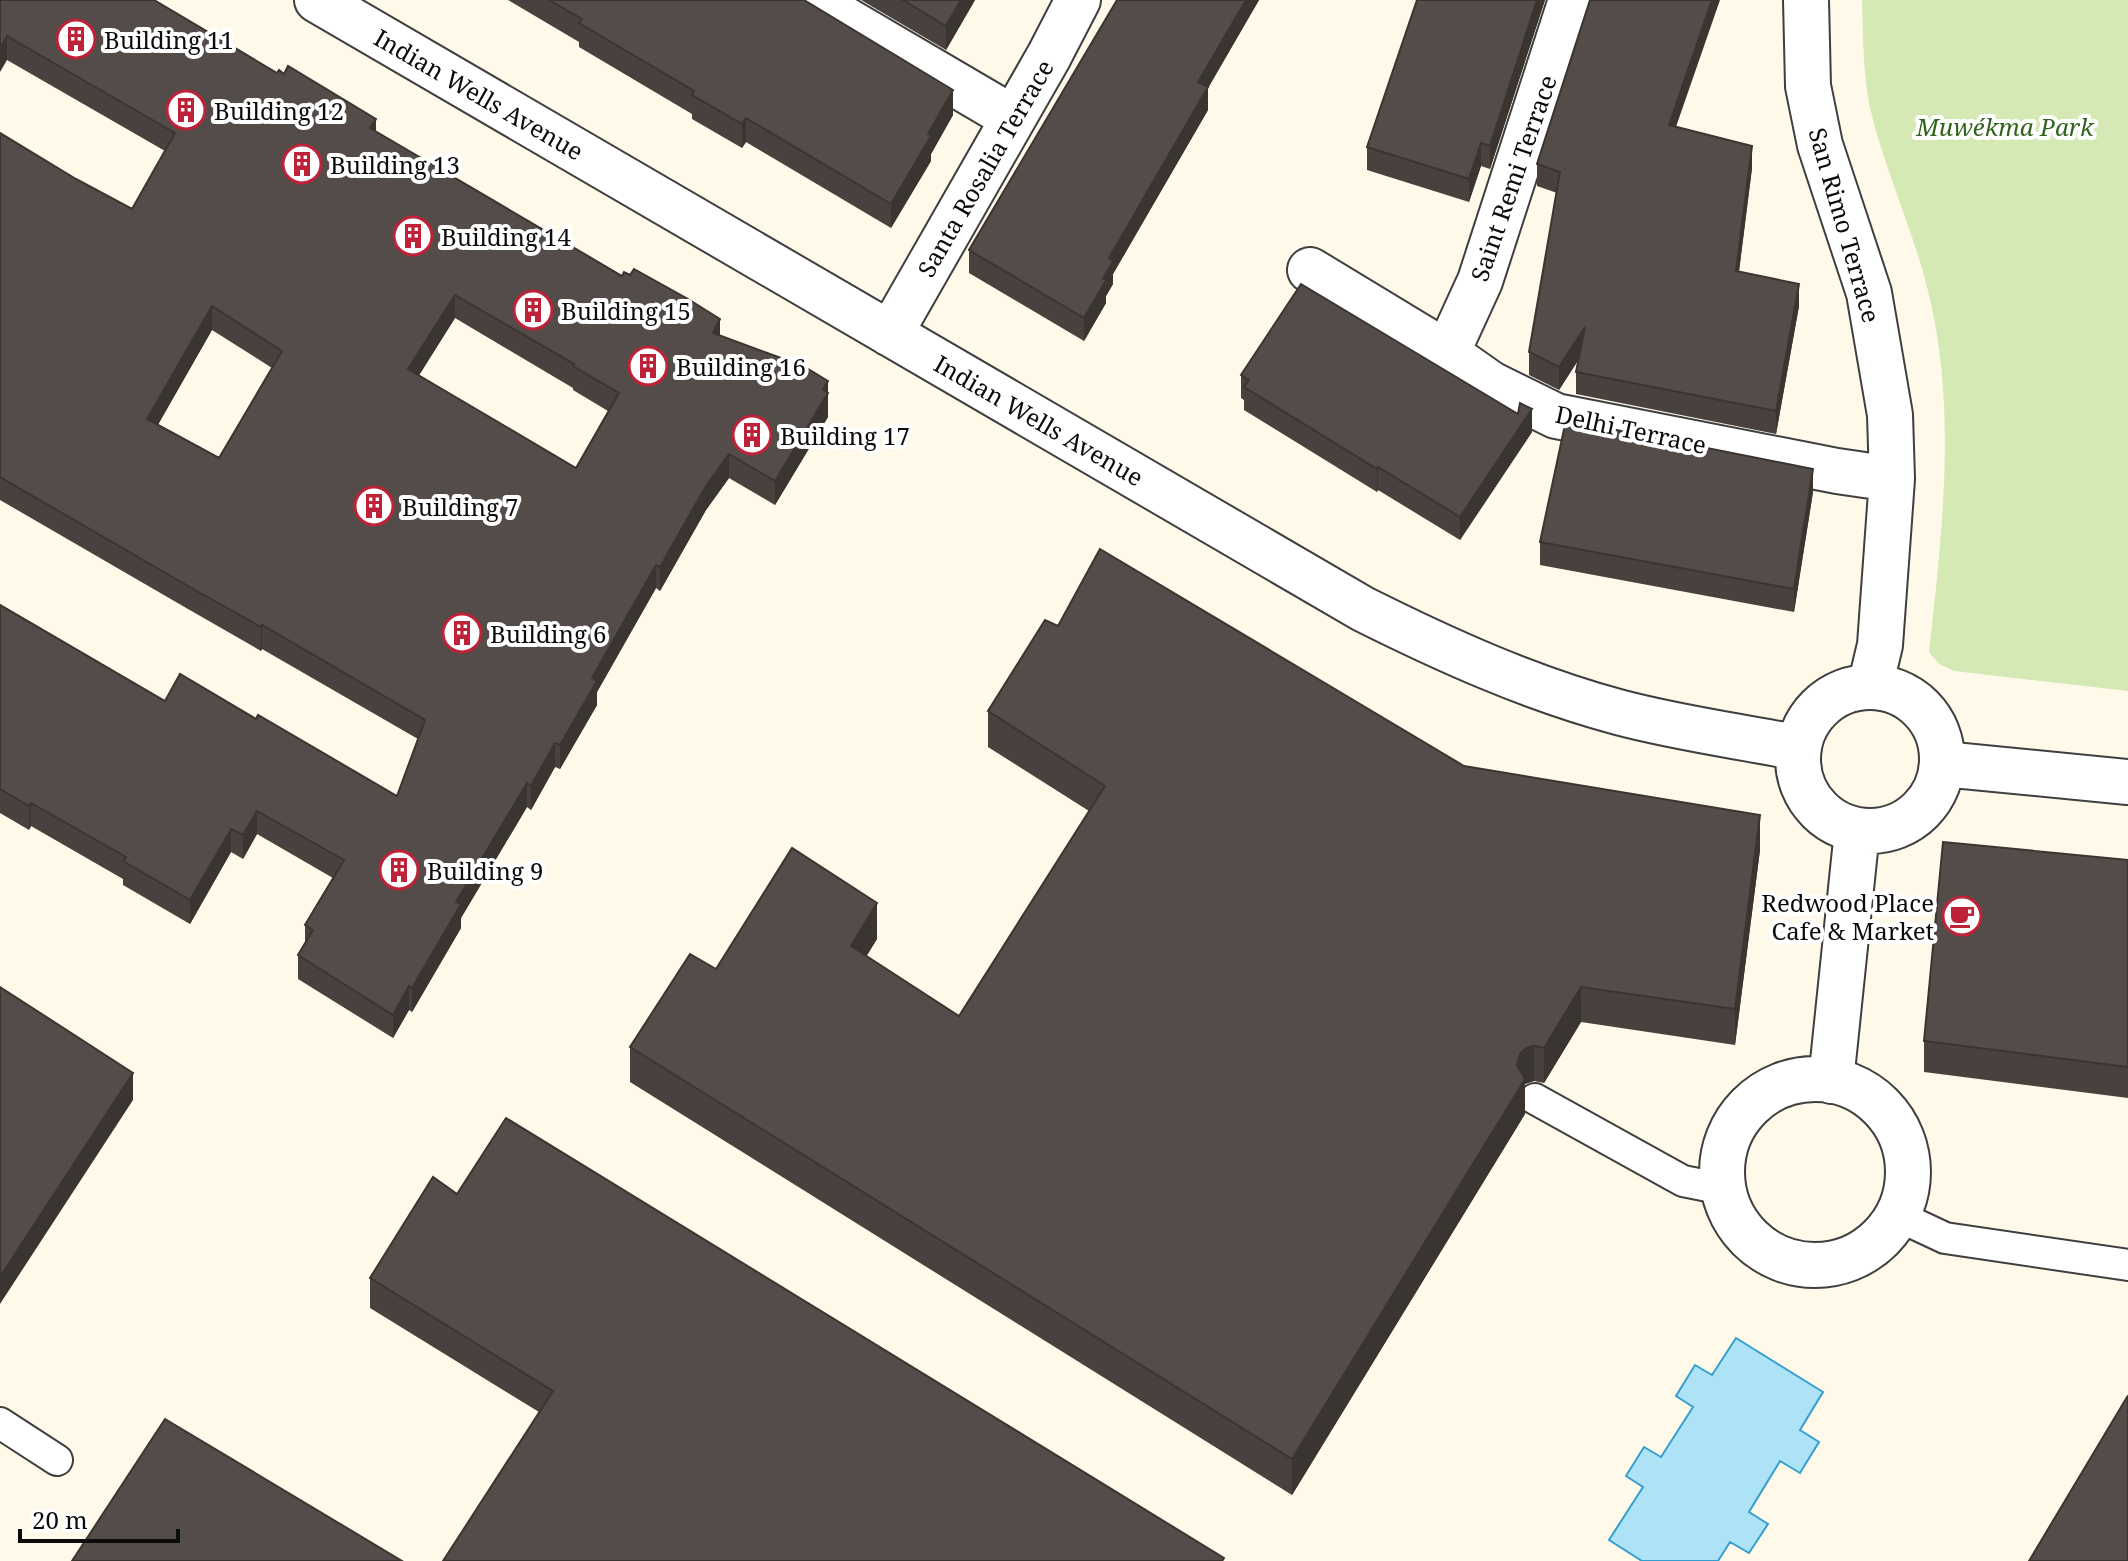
<svg xmlns="http://www.w3.org/2000/svg" width="2128" height="1561" viewBox="0 0 2128 1561" font-family="'Noto Serif',serif">
<rect width="100%" height="100%" fill="#fff9ea"/>
<path fill="#d4e9b4" d="M1862,0H2128V691L1954,671L1939,664L1929,652C1942,535 1957,410 1929,295C1914,230 1883,168 1869,103C1863,69 1863,34 1862,0Z"/>
<path fill="#aee2f7" stroke="#349fcf" stroke-width="2" d="M1736,1338L1823,1392L1800,1430L1819,1442L1800,1473L1780,1461L1749,1512L1768,1524L1749,1553L1730,1542L1718,1561H1642L1609,1540L1643,1487L1626,1476L1644,1447L1661,1457L1693,1407L1676,1396L1695,1365L1712,1375Z"/>
<g fill="none" stroke-linecap="round" stroke-linejoin="round">
<defs>
<path id="lane" d="M1535,1099L1683,1181L1723,1189
M1898,1216L1945,1238L2128,1265
M0,1423L57,1460"/>
<path id="street" d="M317,0L1363,609C1445,650 1529,688 1618,712C1677,728 1739,736 1799,748
M812,0L1013,118
M1806,0L1808,86L1820,145L1869,293L1890,415L1892,479L1880,645L1870,687
M1310,270L1447,353L1491,384L1556,416L1837,471L1892,479
M890,334L1049,56L1078,0
M1447,353L1480,281L1571,0
M1798 759a72 72 0 1 1 144 0a72 72 0 1 1-144 0Z
M1943,764L2128,782
M1722 1172a93 93 0 1 1 186 0a93 93 0 1 1-186 0Z
M1831,1081L1857,831"/>
</defs>
<use href="#lane" stroke="#3f3f3f" stroke-width="34"/>
<use href="#street" stroke="#3f3f3f" stroke-width="48"/>
<use href="#lane" stroke="#fff" stroke-width="30"/>
<use href="#street" stroke="#fff" stroke-width="44"/>
</g>
<path fill="#48413e" fill-rule="evenodd" d="M0,0L376,132L720,335L828,405V417L775,505L729,478L706,510L660,591L656,588L597,692V705L560,769L555,767L531,810L527,807L461,918V928L412,1012L409,1010L393,1038L298,979V955L305,944V925L333,878L257,834L243,859L231,852L190,924L123,885V879L31,826L29,830L0,813V605L165,701L256,719L397,796L418,739L262,649L261,651L188,609L0,500V133L76,179L132,209L165,151L7,60ZM455,318L573,388V390L608,411L576,468L419,375ZM212,330L272,368L219,458L158,425Z
M508,0H804L953,115L931,154V161L891,228L746,142L742,148L692,119V114L579,47V42Z
M861,0H975L946,50Z
M1117,0H1259L1208,88V110L1113,274V284L1106,296V303L1084,341L969,273V250Z
M1545,0L1490,169L1481,166L1469,202L1367,170V147Z
M1676,127L1752,168L1739,272L1799,306L1776,434L1576,394V372L1578,360L1559,390L1529,375V352L1557,193L1537,186V164Z
M1241,375L1532,432L1460,540L1378,490L1377,492L1244,410V400L1241,398Z
M1813,492L1794,612L1540,565V542Z
M1058,626L1464,766L1760,850L1735,1045L1581,1022L1544,1083L1534,1081L1525,1084V1114L1292,1495L630,1082V1047L716,969L877,939L866,956L959,1016L1089,811L988,747V711Z
M2128,860V1098L1924,1072V1041Z
M457,1194L1224,1561L539,1412L370,1308V1278Z"/>
<path fill="#3b3532" d="M961,0H975L946,50V26Z
M1246,0H1259L1208,88V110L1113,274V284L1106,296V303L1084,341V318L1103,279L1109,258L1198,82Z
M1537,0H1545L1490,169V146Z
M1712,0H1720L1669,147V125Z
M7,36V60L0,72V48Z
M953,90V115L931,154V161L891,228V204L928,134Z
M746,118V142L742,148V124Z
M376,119V143L370,128Z
M1481,143V166L1469,202V179Z
M1752,146V168L1736,294V271Z
M1799,284V306L1776,434V411Z
M455,295V318L408,393V369Z
M212,306V330L147,443V419Z
M720,319V343L713,333Z
M1585,327V350L1559,390V367Z
M828,381V417L775,505V481Z
M1532,409V432L1460,540V517Z
M729,454V478L706,510L660,591V567L706,486Z
M1378,467V490L1377,492V469Z
M1813,469V492L1794,612V589Z
M656,565V588L597,692V705L560,769V745L592,678Z
M262,625V649L261,651V627Z
M555,743V767L531,810V786Z
M527,783V807L461,918V928L412,1012V988L456,902Z
M31,803V826L29,830V806Z
M257,811V834L243,859V835Z
M1760,815V850L1735,1045V1009Z
M231,829V852L190,924V900Z
M877,903V939L851,982V946Z
M409,986V1010L393,1038V1015Z
M1581,987V1022L1544,1083V1048Z
M1534,1046V1081L1525,1084V1114L1292,1495V1459L1517,1065L1520,1054L1526,1048Z
M133,1073V1100L0,1304V1277Z"/>
<path fill="#544c48" stroke="#3b3532" stroke-width="2" fill-rule="evenodd" d="M0,0H154L277,73L279,70L284,74L288,66L376,119L370,128L622,276L624,272L630,275L634,269L688,299L720,319L713,333L803,366L828,381L823,390L828,393L775,481L729,454L706,486L660,567L656,565L592,678L597,681L560,745L555,743L531,786L527,783L456,902L461,904L412,988L409,986L393,1015L298,955L313,930L305,925L344,860L257,811L243,835L231,829L190,900L123,861L126,857L31,803L29,806L0,789V605L165,701L180,674L256,719L258,715L397,796L425,720L262,625L261,627L188,586L0,477V133L76,179L132,209L175,133L7,36L0,48ZM455,295L574,364L573,366L619,393L576,468L408,369ZM212,306L282,351L219,458L147,419Z
M549,0H804L953,90L928,134L931,136L891,204L746,118L742,124L692,95L694,91L579,23L582,19Z
M903,0H961L946,26Z
M1117,0H1246L1198,82L1208,87L1109,258L1113,261L1103,279L1106,280L1084,318L969,250Z
M1417,0H1537L1490,146L1481,143L1469,179L1367,147Z
M1590,0H1712L1669,125L1752,146L1736,271L1799,284L1776,411L1576,372L1585,327L1559,367L1529,352L1560,172L1537,164Z
M1301,284L1518,414L1520,403L1532,409L1460,517L1378,467L1377,469L1244,387L1249,380L1241,375Z
M1566,420L1813,469L1794,589L1540,542Z
M1100,549L1464,766L1760,815L1735,1009L1581,987L1544,1048L1534,1046L1526,1048L1520,1054L1517,1065L1525,1079L1292,1459L630,1047L690,954L716,969L792,848L877,903L851,946L959,1016L1105,786L988,711L1045,620L1058,626Z
M1943,842L2128,860V1067L1924,1041Z
M0,987L133,1073L0,1277Z
M506,1118L1224,1558L1222,1561H443L553,1391L370,1278L433,1177L457,1194Z
M2128,1396V1561H2029L2127,1397Z
M165,1419L402,1561H72Z"/>
<defs>
<symbol id="building-ring" viewBox="-11 -11 22 22"><circle r="9.5" fill="#fff" stroke="#bd2238" stroke-width="1.5"/><path d="M-4-6H4V6H1V3H-1V6H-4ZM-2.5-4.3h1.7v1.8h-1.7ZM.8-4.3h1.7v1.8H.8ZM-2.5-1h1.7V.8h-1.7ZM.8-1h1.7V.8H.8Z" fill="#bd2238"/></symbol>
<symbol id="cafe-ring" viewBox="-11 -11 22 22"><circle r="9.5" fill="#fff" stroke="#bd2238" stroke-width="1.5"/><path d="M-5.5-4.5H6V0H3Q3 3.5 0 3.5H-2.5Q-5.5 3.5-5.5 0ZM3-3.2v2h1.7v-2ZM-6 4.5H4V6H-6Z" fill="#bd2238"/></symbol>
</defs>
<g fill-rule="evenodd">
<use href="#building-ring" x="54" y="17" width="44" height="44"/>
<use href="#building-ring" x="164" y="88" width="44" height="44"/>
<use href="#building-ring" x="280" y="142" width="44" height="44"/>
<use href="#building-ring" x="391" y="214" width="44" height="44"/>
<use href="#building-ring" x="511" y="288" width="44" height="44"/>
<use href="#building-ring" x="626" y="344" width="44" height="44"/>
<use href="#building-ring" x="730" y="413" width="44" height="44"/>
<use href="#building-ring" x="352" y="484" width="44" height="44"/>
<use href="#building-ring" x="440" y="611" width="44" height="44"/>
<use href="#building-ring" x="377" y="848" width="44" height="44"/>
<use href="#cafe-ring" x="1940" y="894" width="44" height="44"/>
</g>
<g text-anchor="middle" dominant-baseline="central" stroke-width="8" stroke-linejoin="round" paint-order="stroke">
<g font-size="24" fill="#0c0c0c" stroke="#fff" text-anchor="start">
<text x="104" y="39">Building 11</text>
<text x="214" y="110">Building 12</text>
<text x="330" y="164">Building 13</text>
<text x="441" y="236">Building 14</text>
<text x="561" y="310">Building 15</text>
<text x="676" y="366">Building 16</text>
<text x="780" y="435">Building 17</text>
<text x="402" y="506">Building 7</text>
<text x="490" y="633">Building 6</text>
<text x="427" y="870">Building 9</text>
<text x="1934" y="902" text-anchor="end">Redwood Place<tspan x="1934" dy="28">Cafe &amp; Market</tspan></text>
</g>
<g font-size="24" fill="#0c0c0c" stroke="#fff">
<text transform="translate(479 94) rotate(30)">Indian Wells Avenue</text>
<text transform="translate(985 168) rotate(-60)">Santa Rosalia Terrace</text>
<text transform="translate(1513 178) rotate(-71)">Saint Remi Terrace</text>
<text transform="translate(1845 225) rotate(74)">San Rimo Terrace</text>
<text transform="translate(1039 420) rotate(30)">Indian Wells Avenue</text>
<text transform="translate(1631 429) rotate(12)">Delhi Terrace</text>
</g>
<g font-size="24" font-style="italic" fill="#31641c" stroke="#fff">
<text x="2005" y="126">Muwékma Park</text>
</g>
</g>
<path d="M20 1529v12h158v-12" fill="none" stroke="#0c0c0c" stroke-width="4"/>
<text x="32" y="1529" font-size="24" fill="#0c0c0c" stroke="#ffffff" stroke-width="6" paint-order="stroke">20 m</text>
</svg>
